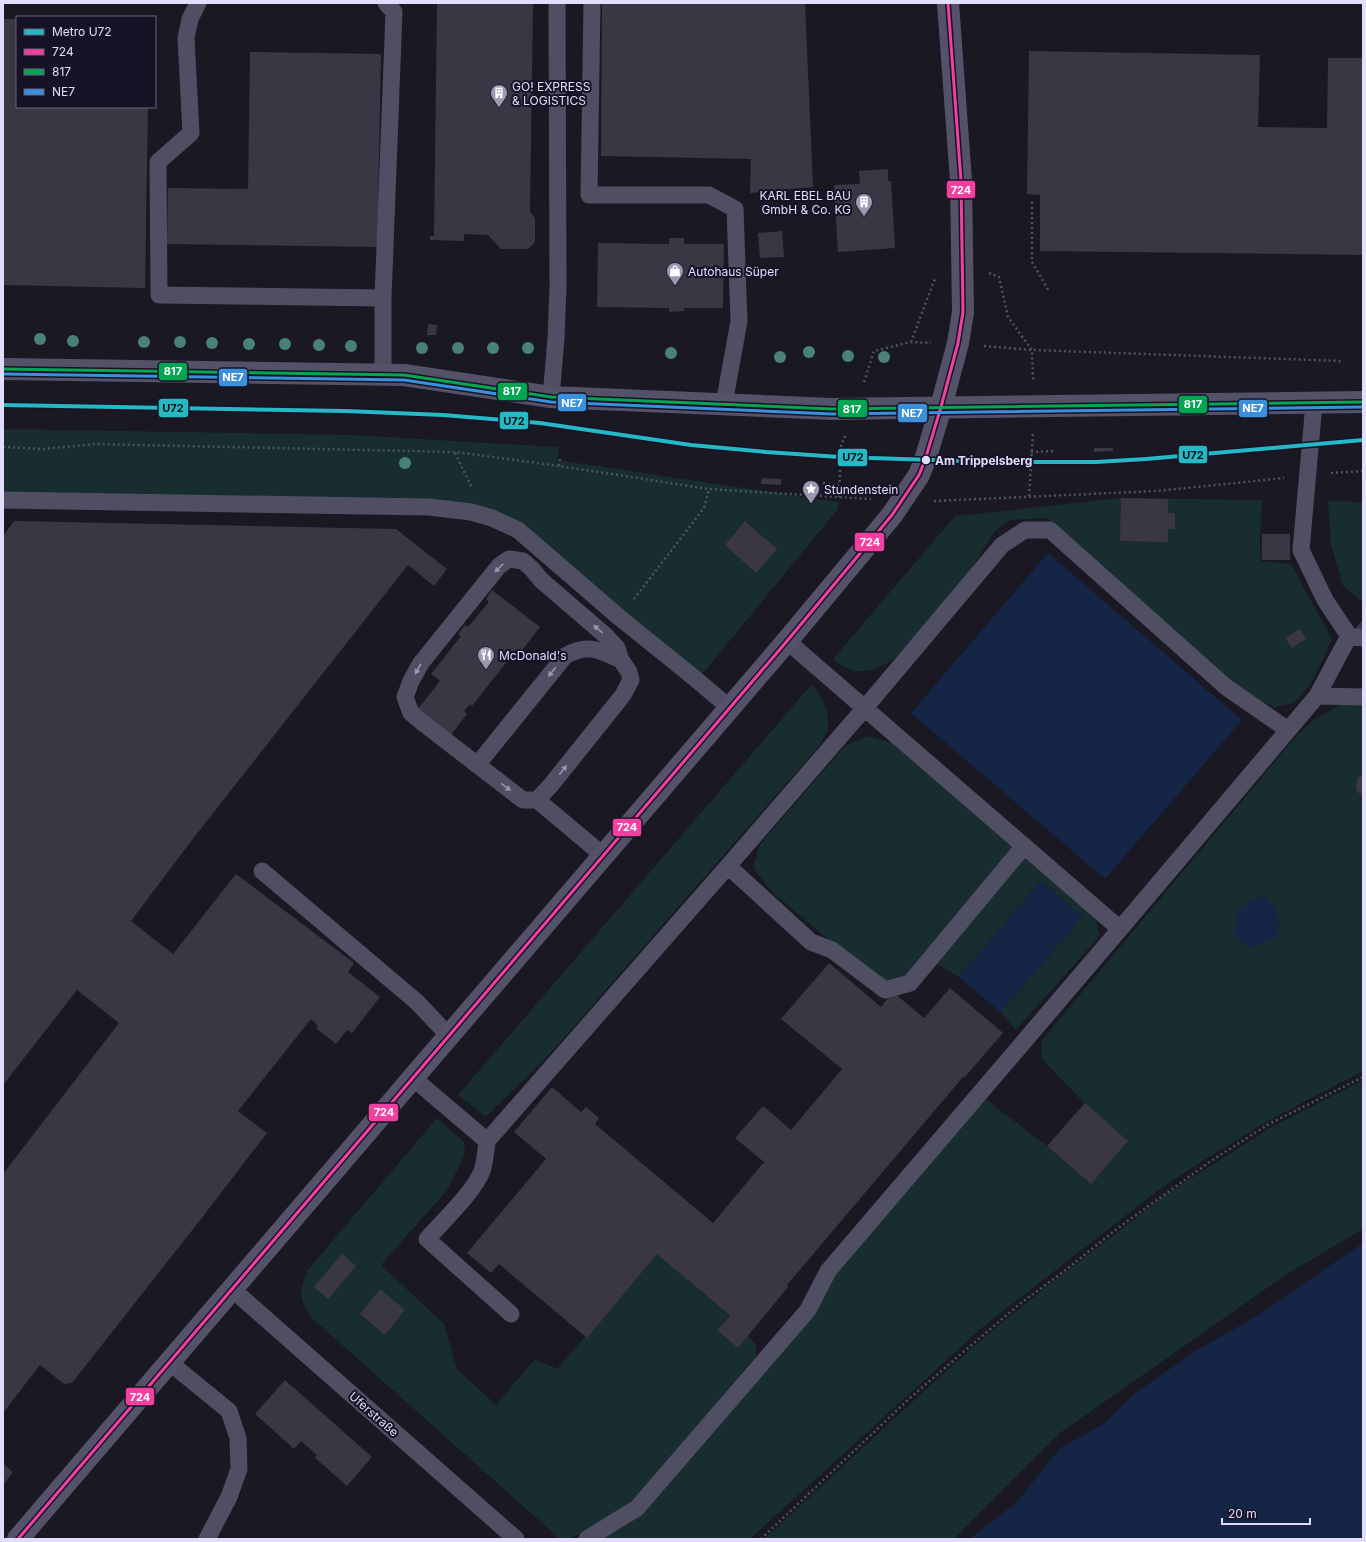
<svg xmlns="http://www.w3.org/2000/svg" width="1366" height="1542" viewBox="0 0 1366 1542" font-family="Inter,sans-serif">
<rect width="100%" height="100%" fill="#1a1822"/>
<path fill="#172d2f" d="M3,429L353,435L559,447L557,460L838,502V509L700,677L482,508L3,495Z
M1120,498L1262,500L1260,542L1261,561L1291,564L1332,639L1311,684L1294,703L1274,707L1227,684L1072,542L1048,518L1010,520L995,531L967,576L895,658C873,673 855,678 833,659L955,516Z
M1328,501L1363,502V603L1343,586L1331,544Z
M811,685C822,695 830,712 828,728C827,733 822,740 820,745L549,1055L486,1117L458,1095Z
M1363,701V1071L1266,1122L1190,1169L1156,1192L984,1326L750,1539H595L639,1514L835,1269L983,1097L1047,1146L1091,1183L1128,1141L1084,1103L1041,1058L1042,1040L1292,741L1313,720L1341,704Z
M868,736L892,743L1016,849L908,978L878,981L772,892L753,868L760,844L846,745Z
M1022,856L1096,919L1099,937L1016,1030L1000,1012L1082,917L1041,881L959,977L932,961Z
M1363,1080V1229L1287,1274L1060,1433L954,1539H764L923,1392L988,1334L1040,1292L1171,1191L1270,1128Z
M437,1118L464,1142L465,1154L448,1189L381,1265L444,1324L457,1369L496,1405L535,1359L557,1369L658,1251L730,1314L719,1327L738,1343L746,1334L756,1345V1356L634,1504L570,1539H560L313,1319C298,1299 299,1294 307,1271Z"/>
<path fill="#152546" d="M1048,553L1242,720L1105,879L911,713Z
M1041,881L1082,917L1000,1012L959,977Z
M1264,896C1279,910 1282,919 1276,938C1265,942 1249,952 1239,941C1237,938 1235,933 1234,929L1237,921L1238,912L1251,900Z
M1363,1243V1539H969L1016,1503L1060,1448L1102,1425L1134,1394L1197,1350L1257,1316Z"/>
<path fill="#3a3644" d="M437,3H533L530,212L535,218V242L528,249H501L488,235L464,234V241L430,240V236H434Z
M602,3H805L813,187L750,193L751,159L601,156Z
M3,19H17V107H148L145,288L3,285Z
M1029,51L1260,55L1258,127L1327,128L1328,58H1363V255L1040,251V195L1027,194Z
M250,52L381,54L378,209L382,210L381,247L167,244L168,188L248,189Z
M888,169V181H891L895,248L838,252L834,185L860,184L859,171Z
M782,231L784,257L760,258L758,233Z
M669,238H684V244H724L723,308H684V311L669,312V308L597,307L598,243L669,244Z
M428,324L437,325L436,335H427Z
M1094,448H1113V451L1094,452Z
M762,478L781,479V485L761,484Z
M1121,498L1168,499V513H1175V529H1168V542L1120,541Z
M14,521L396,529L447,569L434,586L408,565L192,840L131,921L173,954L236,874L354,963L348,972L380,997L352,1033L347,1030L336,1044L316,1028L318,1026L311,1019L238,1111L267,1133L201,1219L72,1383L64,1384L40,1365L3,1413V1174L119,1023L77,990L3,1085V536Z
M745,521L777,549L756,573L725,545Z
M1262,534H1290V560H1262Z
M492,590L540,627L521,652L517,649L472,706L470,704L464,711L467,714L450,736L417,710L440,681L431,674L461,636L458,634L465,625L468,627L489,602L486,599Z
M1362,621L1363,622V633L1356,628Z
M1300,629L1306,639L1292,648L1285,638Z
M1363,774V797L1357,791L1356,784L1358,778Z
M829,963L881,1007L893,992L924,1018L950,988L1003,1033L964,1078L963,1077L787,1285L788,1287L738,1348L717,1330L730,1315L657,1254L587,1338L499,1264L491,1273L467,1253L546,1159L514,1132L552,1087L581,1112L586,1107L599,1118L595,1124L713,1223L764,1162L735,1138L763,1106L791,1130L842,1069L781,1019Z
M1085,1103L1128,1141L1091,1184L1047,1146Z
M342,1254L356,1266L328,1299L314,1287Z
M380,1289L405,1310L385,1335L360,1314Z
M285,1380L372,1457L347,1486L315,1458L317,1455L301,1441L294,1449L255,1414Z
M3,1464L13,1472L3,1485Z"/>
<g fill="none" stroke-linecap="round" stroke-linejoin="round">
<path stroke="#4b5562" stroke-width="2.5" stroke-dasharray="2 3" stroke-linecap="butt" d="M1032,202V262L1049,291
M989,273L999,277L1008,317L1032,350L1033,380
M911,342L934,281L936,279
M984,346L1032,350L1342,361
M864,382L874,351L911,342L931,343
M3,447L43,449L95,444L455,452L559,466L709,489L871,499
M1031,452L1056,451
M455,453L472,488
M559,466L560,459
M1331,473L1363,471
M823,483L839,485
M1029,496L1033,433
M839,497L841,446L845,436
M934,501L1156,491L1284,478
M634,599L704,508L709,489
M761,1539L910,1398L968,1348L1021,1303L1063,1272L1118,1228L1211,1161L1269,1124L1363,1077"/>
<path stroke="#504e63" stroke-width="17" d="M198,3L190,19L186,38L191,133L158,162L159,295L383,298
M592,3L589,195H709L735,209L739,321L724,404
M383,375V298L394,12L386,3
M551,397L556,338L558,287L557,3
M1314,403L1301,550L1325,600L1349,636L1363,638
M3,500L429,507L471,512L492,518L518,530L620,618L692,676L730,708
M787,641L1120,929
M1317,696L1363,697
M477,765L565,656C587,643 599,650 621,660
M537,800L551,785L623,695L631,680L629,672L621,660L617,648L606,636L541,580L532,569L523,561L509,559L499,566L421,663L411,681L405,697L411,713L423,723L523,800H537L604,856
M728,866L811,942L832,950L885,990L910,983L1024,846
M262,871L417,1002L449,1036
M413,1078L487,1141
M232,1289L516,1539
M511,1314L427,1239C442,1222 474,1192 482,1171C485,1162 486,1151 487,1141L728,866L864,709L1002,545L1025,530H1050L1226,687L1288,730
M169,1362L229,1411L238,1438L239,1469L229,1497L207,1539
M587,1539L637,1508L808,1310L828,1271L1120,929L1317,696L1349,636"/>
<path stroke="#545268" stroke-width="22" d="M3,369L404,375L551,397L832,409L1363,402
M18,1539L787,641L892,515L919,475L925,460L941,407L958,343L963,312L961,181L948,3"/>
<defs>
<path id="bus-1" d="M18,1539L787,641L892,515L919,475L925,460L941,407L958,343L963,312L961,181L948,3"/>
<path id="bus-2" d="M3,369L404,375L551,397L832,409L1363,402"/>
<path id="bus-3" d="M3,374L404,380L551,402L832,414L1363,407"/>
</defs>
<use href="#bus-1" stroke="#171327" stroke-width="6"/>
<use href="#bus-2" stroke="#171327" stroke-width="6"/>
<use href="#bus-3" stroke="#171327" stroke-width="6"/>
<use href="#bus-1" stroke="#f240a1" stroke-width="3"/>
<use href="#bus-2" stroke="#00a651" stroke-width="3"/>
<use href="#bus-3" stroke="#3a90db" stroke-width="3"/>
<defs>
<path id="metro-1" d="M3,405L345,411L443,415L540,423L691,445L766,452L840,457L996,462H1096L1146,459L1363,440"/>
</defs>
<use href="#metro-1" stroke="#171327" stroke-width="7"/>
<use href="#metro-1" stroke="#25b8c5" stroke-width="4"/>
</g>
<g fill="#498079">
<circle cx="40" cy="339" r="6"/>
<circle cx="73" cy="341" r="6"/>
<circle cx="144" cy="342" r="6"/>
<circle cx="180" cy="342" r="6"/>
<circle cx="212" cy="343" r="6"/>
<circle cx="249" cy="344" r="6"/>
<circle cx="285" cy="344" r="6"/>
<circle cx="319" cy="345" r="6"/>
<circle cx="351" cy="346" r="6"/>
<circle cx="422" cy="348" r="6"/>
<circle cx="458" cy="348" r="6"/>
<circle cx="493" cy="348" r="6"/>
<circle cx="528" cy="348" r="6"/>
<circle cx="809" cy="352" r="6"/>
<circle cx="671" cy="353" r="6"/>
<circle cx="848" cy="356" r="6"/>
<circle cx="780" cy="357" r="6"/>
<circle cx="884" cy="357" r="6"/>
<circle cx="405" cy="463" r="6"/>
</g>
<defs><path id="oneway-solid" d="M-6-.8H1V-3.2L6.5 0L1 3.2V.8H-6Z"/></defs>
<g fill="#9996af">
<use href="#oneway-solid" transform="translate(499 568) rotate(135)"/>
<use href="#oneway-solid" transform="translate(598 629) rotate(-139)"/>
<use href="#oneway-solid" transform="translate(418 669) rotate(119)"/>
<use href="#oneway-solid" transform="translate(552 672) rotate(129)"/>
<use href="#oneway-solid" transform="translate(563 770) rotate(-51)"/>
<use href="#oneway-solid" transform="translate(506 787) rotate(37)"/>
</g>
<defs>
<symbol id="building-pin" viewBox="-11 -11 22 30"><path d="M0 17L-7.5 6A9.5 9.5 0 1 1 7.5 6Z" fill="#9c98af" stroke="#171327"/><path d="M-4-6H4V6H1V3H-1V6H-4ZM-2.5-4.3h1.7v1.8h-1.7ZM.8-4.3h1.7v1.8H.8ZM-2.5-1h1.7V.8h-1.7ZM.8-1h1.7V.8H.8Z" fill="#fff"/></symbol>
<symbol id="shop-pin" viewBox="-11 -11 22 30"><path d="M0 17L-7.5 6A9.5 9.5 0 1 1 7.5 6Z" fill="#9c98af" stroke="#171327"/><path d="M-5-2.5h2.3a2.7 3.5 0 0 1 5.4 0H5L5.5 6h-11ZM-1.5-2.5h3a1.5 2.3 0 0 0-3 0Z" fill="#fff"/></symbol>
<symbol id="sight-pin" viewBox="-11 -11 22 30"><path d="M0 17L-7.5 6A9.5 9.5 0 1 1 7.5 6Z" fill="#9c98af" stroke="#171327"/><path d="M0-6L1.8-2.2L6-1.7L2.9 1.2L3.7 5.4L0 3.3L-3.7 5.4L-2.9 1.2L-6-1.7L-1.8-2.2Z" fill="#fff"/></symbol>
<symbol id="restaurant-pin" viewBox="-11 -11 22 30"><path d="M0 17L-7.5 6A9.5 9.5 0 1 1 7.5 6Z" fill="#9c98af" stroke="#171327"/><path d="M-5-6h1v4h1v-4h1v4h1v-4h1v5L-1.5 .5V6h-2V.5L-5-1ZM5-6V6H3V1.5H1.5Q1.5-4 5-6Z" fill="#fff"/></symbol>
</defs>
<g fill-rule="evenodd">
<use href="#building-pin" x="489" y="83" width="20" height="27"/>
<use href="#building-pin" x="854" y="192" width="20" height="27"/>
<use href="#shop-pin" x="665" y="261" width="20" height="27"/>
<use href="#sight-pin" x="801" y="479" width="20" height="27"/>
<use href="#restaurant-pin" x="476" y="645" width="20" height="27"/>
</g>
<circle fill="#e2ddfb" stroke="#171327" stroke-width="1.5" cx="926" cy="460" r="5"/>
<g text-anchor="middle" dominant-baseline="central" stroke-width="4" stroke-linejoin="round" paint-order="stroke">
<g font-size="12" fill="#e2ddfb" stroke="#171327" text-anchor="start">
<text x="512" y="86">GO! EXPRESS<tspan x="512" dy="14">&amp; LOGISTICS</tspan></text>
<text x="851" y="195" text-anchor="end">KARL EBEL BAU<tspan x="851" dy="14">GmbH &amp; Co. KG</tspan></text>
<text x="688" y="271">Autohaus Süper</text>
<text x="824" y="489">Stundenstein</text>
<text x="499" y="655">McDonald's</text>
</g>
<g font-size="12" font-weight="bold" fill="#e2ddfb" stroke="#171327" text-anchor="start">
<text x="935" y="460">Am Trippelsberg</text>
</g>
<g font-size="12" fill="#e2ddfb" stroke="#171327">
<text transform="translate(374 1414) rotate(41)">Uferstraße</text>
</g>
</g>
<g stroke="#171327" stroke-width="1.5">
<rect x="946" y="180" width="30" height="19" rx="4" fill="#f240a1"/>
<rect x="158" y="362" width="30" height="19" rx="4" fill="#00a651"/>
<rect x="218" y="368" width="30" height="19" rx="4" fill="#3a90db"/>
<rect x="497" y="382" width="31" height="19" rx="4" fill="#00a651"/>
<rect x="557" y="393" width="30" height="19" rx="4" fill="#3a90db"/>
<rect x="1178" y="395" width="30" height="19" rx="4" fill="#00a651"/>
<rect x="158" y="398" width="31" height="20" rx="4" fill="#25b8c5"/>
<rect x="1238" y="399" width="30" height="19" rx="4" fill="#3a90db"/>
<rect x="837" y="399" width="31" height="19" rx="4" fill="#00a651"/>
<rect x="897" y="403" width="31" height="20" rx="4" fill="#3a90db"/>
<rect x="499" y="411" width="30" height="19" rx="4" fill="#25b8c5"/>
<rect x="1178" y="445" width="30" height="19" rx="4" fill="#25b8c5"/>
<rect x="837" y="448" width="31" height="19" rx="4" fill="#25b8c5"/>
<rect x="854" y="532" width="31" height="20" rx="4" fill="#f240a1"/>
<rect x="612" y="818" width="30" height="19" rx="4" fill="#f240a1"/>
<rect x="368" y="1103" width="31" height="19" rx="4" fill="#f240a1"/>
<rect x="125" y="1387" width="30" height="19" rx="4" fill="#f240a1"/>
</g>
<g font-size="11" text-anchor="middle" font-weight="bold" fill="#fff">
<text x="961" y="194">724</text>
<text x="173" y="375">817</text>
<text x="233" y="381">NE7</text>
<text x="512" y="395">817</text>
<text x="572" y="407">NE7</text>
<text x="1193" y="408">817</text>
<text x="1253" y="412">NE7</text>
<text x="852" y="413">817</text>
<text x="912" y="417">NE7</text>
<text x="870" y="546">724</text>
<text x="627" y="831">724</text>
<text x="384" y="1116">724</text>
<text x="140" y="1401">724</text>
</g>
<g font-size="11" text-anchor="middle" font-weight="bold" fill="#111">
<text x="173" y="412">U72</text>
<text x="514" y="425">U72</text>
<text x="1193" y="459">U72</text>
<text x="853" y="461">U72</text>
</g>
<rect width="1366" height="1542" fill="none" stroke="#e2ddfb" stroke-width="8"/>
<rect x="16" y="16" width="140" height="92" fill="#171327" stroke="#68647c"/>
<rect x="24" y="29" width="20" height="6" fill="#25b8c5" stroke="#68647c"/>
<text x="52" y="36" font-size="12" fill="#e2ddfb">Metro U72</text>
<rect x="24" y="49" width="20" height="6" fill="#f240a1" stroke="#68647c"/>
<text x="52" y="56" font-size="12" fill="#e2ddfb">724</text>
<rect x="24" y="69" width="20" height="6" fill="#00a651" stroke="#68647c"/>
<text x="52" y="76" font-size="12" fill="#e2ddfb">817</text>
<rect x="24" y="89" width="20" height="6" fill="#3a90db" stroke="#68647c"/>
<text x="52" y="96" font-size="12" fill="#e2ddfb">NE7</text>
<path d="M1222 1518v6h88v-6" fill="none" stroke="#e2ddfb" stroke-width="2"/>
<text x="1228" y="1518" font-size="12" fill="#e2ddfb" stroke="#171327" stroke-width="3" paint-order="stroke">20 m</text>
</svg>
